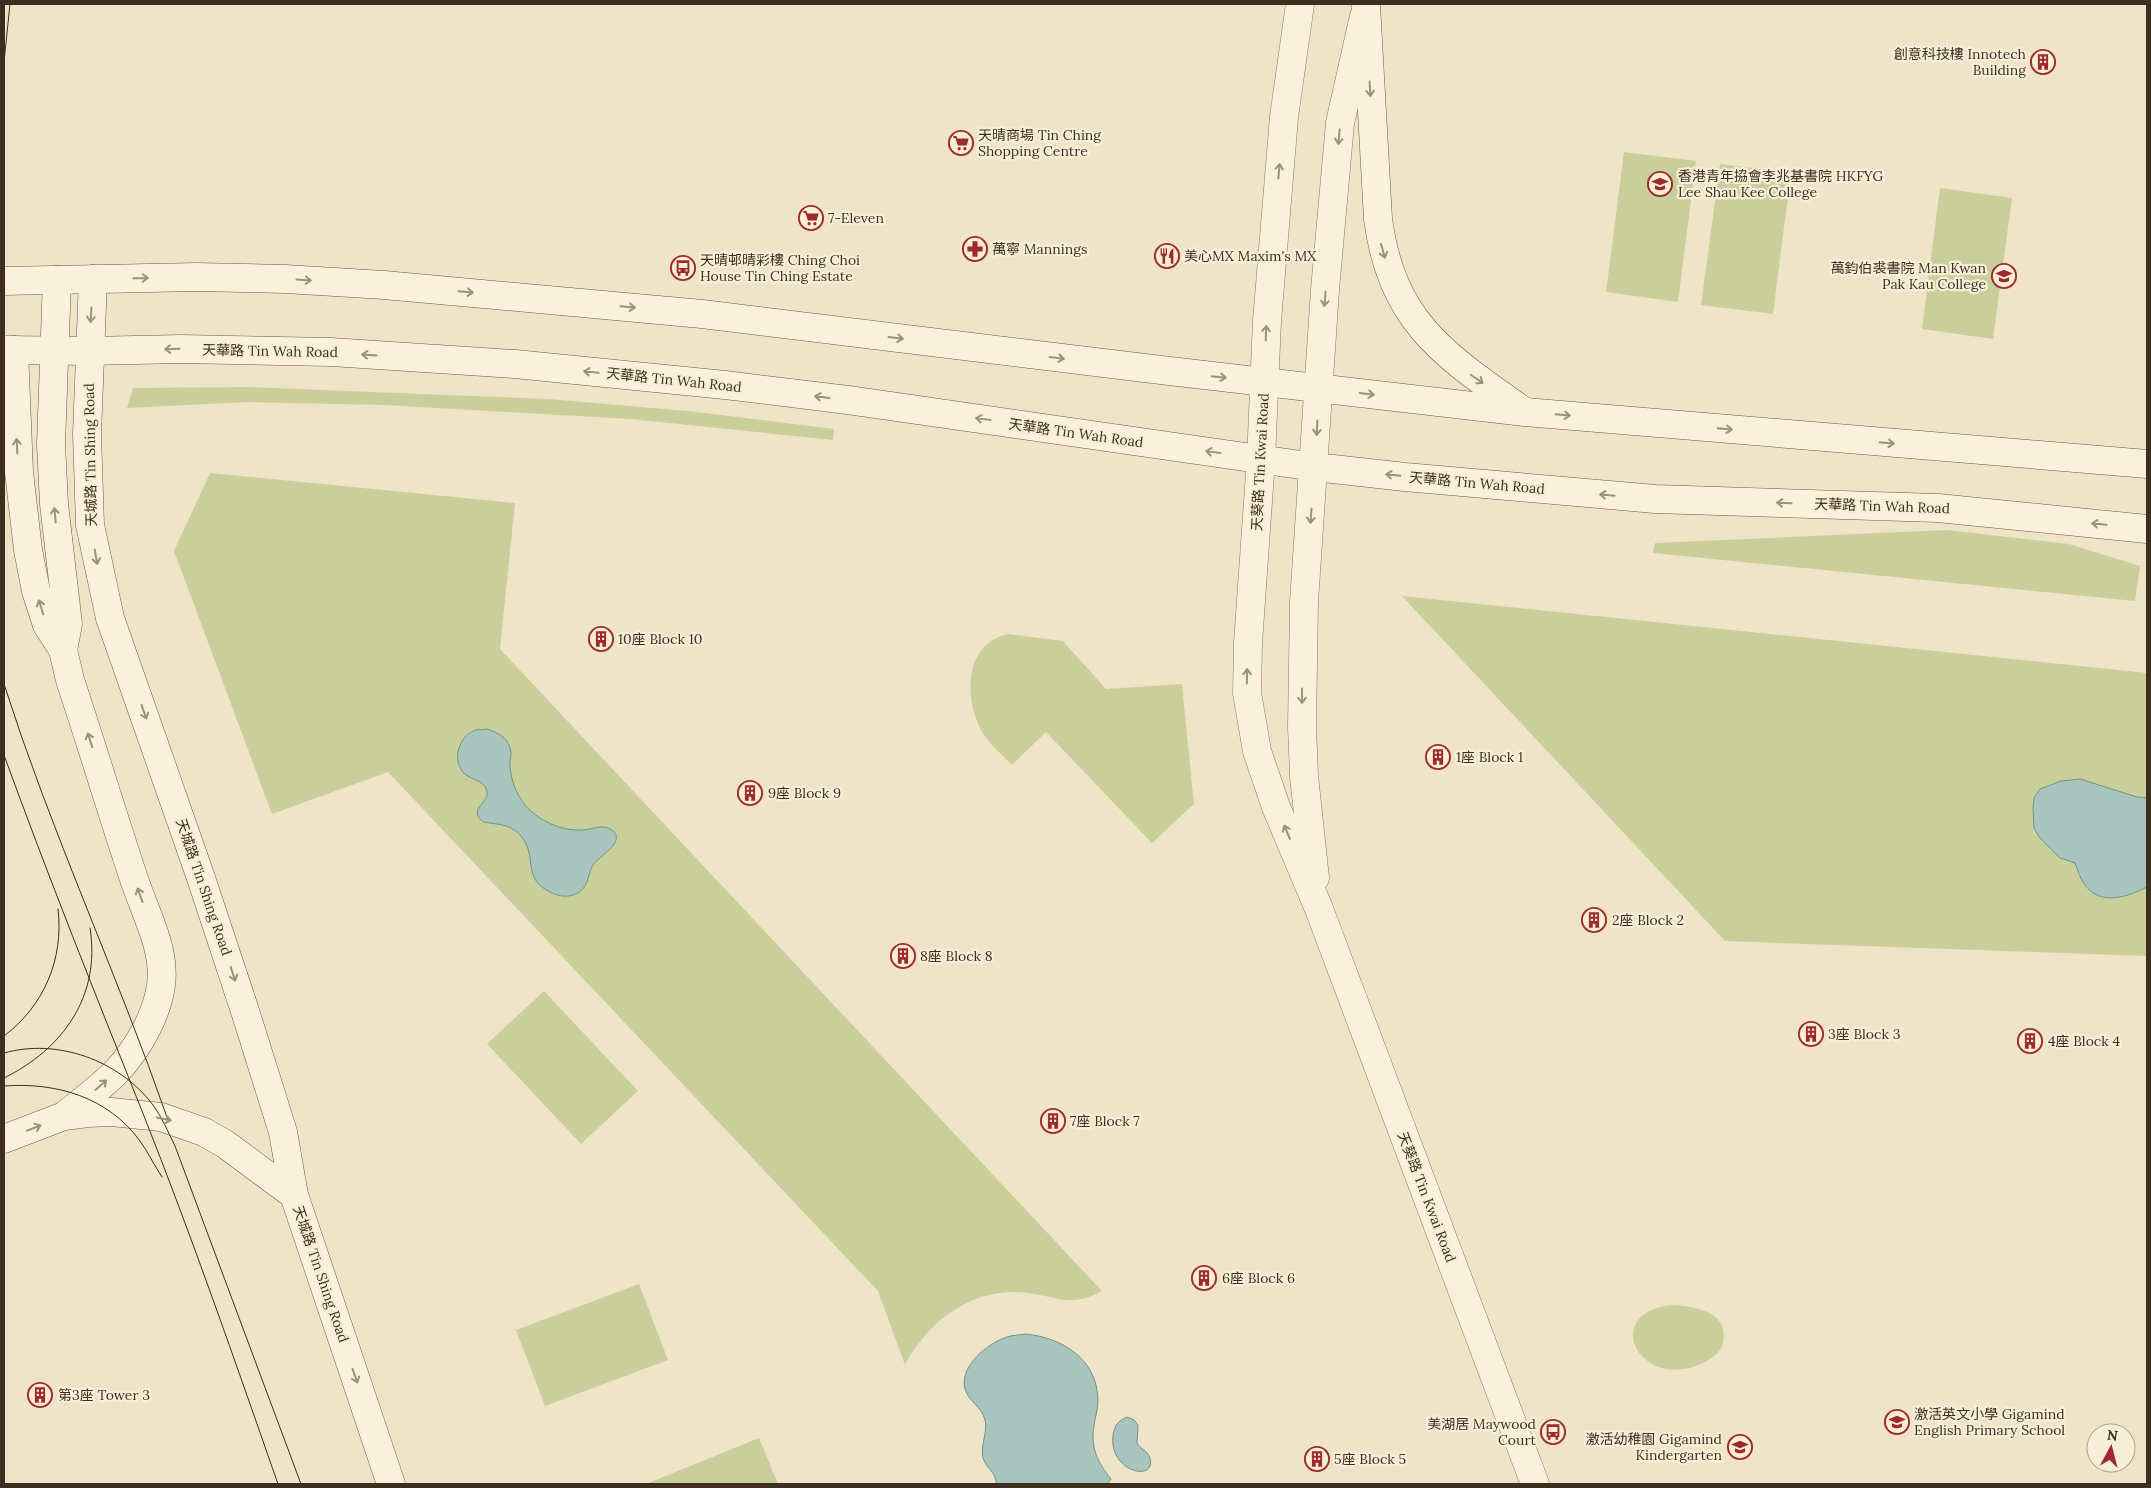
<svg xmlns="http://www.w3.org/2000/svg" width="2151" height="1488" font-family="Lora,'Noto Sans TC',serif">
	<rect width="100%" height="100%" fill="#f0e4c8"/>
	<g fill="#c9cf9b">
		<path d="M1624,152l72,9 -18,141 -72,-10z"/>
		<path d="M1720,164l71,9 -18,141 -72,-9z"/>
		<path d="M1940,188l72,10 -19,141 -71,-10z"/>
		<path d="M249,387l299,12 140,12 146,18 -1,11 -203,-21 -246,-14 -136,-3 -121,6 6,-20z"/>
		<path d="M210,473l305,30 -15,146 602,642c-32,17 -42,6 -75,2 -53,-7 -98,27 -122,72l-27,-74 -490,-519 -116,42 -98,-263z"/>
		<path d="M1947,530l122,14 71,22 -5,35 -482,-48 2,-10z"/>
		<path d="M1402,596l745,77v283l-422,-15z"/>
		<path d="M1008,634l55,7 43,48 76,-5 12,120 -42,39 -106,-111 -34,33c-10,-11 -24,-22 -31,-35 -17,-33 -17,-86 27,-96z"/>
		<path d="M544,991l94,100 -57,53 -94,-100z"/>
		<path d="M639,1284l29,76 -123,46 -29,-76z"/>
		<path d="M1671,1305c20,1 53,5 53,31 0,13 -8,20 -19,26 -65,33 -106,-49 -34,-57z"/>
		<path d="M759,1438l19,46h-132z"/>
	</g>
	<g fill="#a9c4bc" stroke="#6f938a">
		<path d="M487,729c13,4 24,11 24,26 0,4 -2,7 -1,11 1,14 6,28 15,39 14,16 36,26 57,25 9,0 22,-7 30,0 15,12 -13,26 -19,35 -3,5 -4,11 -6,17 -6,15 -23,17 -35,11 -32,-15 -13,-35 -31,-57 -13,-16 -34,-10 -40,-16 -12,-12 9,-18 6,-29 -3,-12 -19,-11 -25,-20 -10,-14 -2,-36 14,-41 3,-1 8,0 11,-1z"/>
		<path d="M2080,779l57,18 10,1v89c-19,10 -47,19 -62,-2 -5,-6 -7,-15 -10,-22l-15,-5 -21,-21 -5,-9 -1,-20 1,-10 6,-9 21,-8z"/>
		<path d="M1026,1334c37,4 71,25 72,66 0,10 -3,17 -4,26 -4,21 4,37 17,53l-4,5h-111c1,-11 -10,-16 -13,-26 -3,-13 5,-25 2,-38 -3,-13 -16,-18 -20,-31 -6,-23 23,-46 42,-52 6,-2 13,-2 19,-3z"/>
		<path d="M1127,1417l7,3 4,5 -1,18c3,6 11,8 13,15 7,25 -42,14 -37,-23 2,-10 5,-14 14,-18z"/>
	</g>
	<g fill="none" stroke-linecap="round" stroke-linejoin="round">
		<defs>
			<g id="tertiary">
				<path d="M1300,4l-16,113 -17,204 -6,138 -13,184 -1,50 10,58 19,56 43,102 216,575"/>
				<path d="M1315,878l-11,-102 -2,-49 2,-125 21,-312 15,-167 24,-107"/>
			</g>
			<g id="secondary">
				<path d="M1366,5l12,214c14,103 65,135 144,191"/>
				<path d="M93,279l-6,155 3,91 20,93 91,260 44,133 38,121 11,63 97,289"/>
				<path d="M57,280l-6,164 3,60 14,120 -5,26"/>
				<path d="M4,281l193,-4 88,2 99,6 318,29 459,56 364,42 622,52"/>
				<path d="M4,350l85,1 92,-2 150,3 184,12 210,21 123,15 467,67 90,10 250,22 283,9 209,21"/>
				<path d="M14,350l5,122 9,78 8,41 11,34 16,25 7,30c22,66 42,133 64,199 11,34 32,70 27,106 -4,31 -24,65 -45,87 -16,16 -35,30 -52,44"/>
				<path d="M4,1139l60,-23 24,-3 23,-1 50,5 43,15 21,12 69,51"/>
			</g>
		</defs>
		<use href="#tertiary" stroke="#8d765c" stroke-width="29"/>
		<use href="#secondary" stroke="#6f573f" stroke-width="29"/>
		<use href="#tertiary" stroke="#faf1dc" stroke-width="28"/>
		<use href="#secondary" stroke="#faf1dc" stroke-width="28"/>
		<g stroke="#3d2e20" stroke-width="1">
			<path d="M4,62l6,-58"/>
			<path d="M4,684c47,148 113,289 164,436"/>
			<path d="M4,755c44,121 92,241 140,361 48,121 91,245 134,368"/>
			<path d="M4,1036c40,-30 60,-77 54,-127"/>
			<path d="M4,1053c53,-15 115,7 149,52 9,12 15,27 22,41l126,338"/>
			<path d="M4,1078c59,-29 97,-82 86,-150"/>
			<path d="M4,1086c52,-4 104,11 136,55 8,11 14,24 22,36"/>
		</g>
	</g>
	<defs><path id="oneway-shaft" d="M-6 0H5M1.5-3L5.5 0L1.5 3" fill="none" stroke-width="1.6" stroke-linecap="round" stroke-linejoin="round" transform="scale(1.25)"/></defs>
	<g stroke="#9c907e">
		<use href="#oneway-shaft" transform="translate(1370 89) rotate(87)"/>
		<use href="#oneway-shaft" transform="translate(1339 137) rotate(95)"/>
		<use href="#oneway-shaft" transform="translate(1279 171) rotate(-85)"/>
		<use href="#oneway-shaft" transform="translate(1383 251) rotate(74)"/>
		<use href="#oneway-shaft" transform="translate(141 278) rotate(-1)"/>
		<use href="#oneway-shaft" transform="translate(304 280) rotate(4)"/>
		<use href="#oneway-shaft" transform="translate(466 292) rotate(5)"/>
		<use href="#oneway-shaft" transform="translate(1325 299) rotate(94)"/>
		<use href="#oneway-shaft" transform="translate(628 307) rotate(5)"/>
		<use href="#oneway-shaft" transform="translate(91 315) rotate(93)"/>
		<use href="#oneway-shaft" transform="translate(1266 333) rotate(-88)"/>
		<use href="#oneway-shaft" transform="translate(896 338) rotate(7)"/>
		<use href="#oneway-shaft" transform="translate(172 349) rotate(178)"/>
		<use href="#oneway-shaft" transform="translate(369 355) rotate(-176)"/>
		<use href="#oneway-shaft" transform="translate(1057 358) rotate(7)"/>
		<use href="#oneway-shaft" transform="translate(591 372) rotate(-174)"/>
		<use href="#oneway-shaft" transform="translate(1219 377) rotate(6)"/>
		<use href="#oneway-shaft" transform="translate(1477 379) rotate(35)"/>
		<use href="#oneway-shaft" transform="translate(1367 394) rotate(7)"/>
		<use href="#oneway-shaft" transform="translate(822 397) rotate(-173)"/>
		<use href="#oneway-shaft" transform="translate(1563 415) rotate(5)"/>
		<use href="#oneway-shaft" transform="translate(983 419) rotate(-172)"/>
		<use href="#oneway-shaft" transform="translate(1317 428) rotate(93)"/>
		<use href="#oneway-shaft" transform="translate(1725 429) rotate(5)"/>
		<use href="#oneway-shaft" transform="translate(1887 443) rotate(5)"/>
		<use href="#oneway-shaft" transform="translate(17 446) rotate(-93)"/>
		<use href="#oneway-shaft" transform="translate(1213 452) rotate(-172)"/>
		<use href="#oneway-shaft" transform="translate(1393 475) rotate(-174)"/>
		<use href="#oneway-shaft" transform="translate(1607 495) rotate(-175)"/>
		<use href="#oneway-shaft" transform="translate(1784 503) rotate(-178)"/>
		<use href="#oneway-shaft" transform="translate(55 515) rotate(-96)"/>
		<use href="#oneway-shaft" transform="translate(1311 516) rotate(94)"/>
		<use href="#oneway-shaft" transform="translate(2099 524) rotate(-174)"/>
		<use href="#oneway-shaft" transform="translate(96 557) rotate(80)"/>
		<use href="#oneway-shaft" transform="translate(41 607) rotate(-107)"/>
		<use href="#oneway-shaft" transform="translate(1247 676) rotate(-89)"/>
		<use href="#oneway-shaft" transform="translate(1302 696) rotate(90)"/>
		<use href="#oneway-shaft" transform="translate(144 712) rotate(71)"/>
		<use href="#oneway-shaft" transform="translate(90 740) rotate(-108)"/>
		<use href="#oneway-shaft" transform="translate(1287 832) rotate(-113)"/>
		<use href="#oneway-shaft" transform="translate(140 895) rotate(-110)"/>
		<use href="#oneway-shaft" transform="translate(233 974) rotate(72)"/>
		<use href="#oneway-shaft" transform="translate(101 1085) rotate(-41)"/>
		<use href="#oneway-shaft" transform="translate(164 1119) rotate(12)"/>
		<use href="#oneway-shaft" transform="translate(34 1128) rotate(-21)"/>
		<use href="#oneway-shaft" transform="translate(355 1376) rotate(71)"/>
	</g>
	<defs>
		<symbol id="building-ring" viewBox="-11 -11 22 22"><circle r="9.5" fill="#f7eed8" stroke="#9e2a2b" stroke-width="1.5"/><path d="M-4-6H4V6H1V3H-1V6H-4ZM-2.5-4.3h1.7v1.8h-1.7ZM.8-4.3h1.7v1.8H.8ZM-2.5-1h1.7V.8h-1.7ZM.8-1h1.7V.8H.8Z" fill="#9e2a2b"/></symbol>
		<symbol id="supermarket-ring" viewBox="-11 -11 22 22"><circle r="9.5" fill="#f7eed8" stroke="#9e2a2b" stroke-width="1.5"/><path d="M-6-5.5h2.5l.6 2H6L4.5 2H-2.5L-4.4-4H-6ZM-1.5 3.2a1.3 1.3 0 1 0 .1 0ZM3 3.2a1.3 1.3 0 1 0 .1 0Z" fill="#9e2a2b"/></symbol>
		<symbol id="school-ring" viewBox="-11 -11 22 22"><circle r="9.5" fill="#f7eed8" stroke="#9e2a2b" stroke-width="1.5"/><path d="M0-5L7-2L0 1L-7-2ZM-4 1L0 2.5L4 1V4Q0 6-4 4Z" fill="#9e2a2b"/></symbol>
		<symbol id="pharmacy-ring" viewBox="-11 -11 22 22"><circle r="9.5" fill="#f7eed8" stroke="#9e2a2b" stroke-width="1.5"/><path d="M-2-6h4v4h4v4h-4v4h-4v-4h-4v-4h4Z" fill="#9e2a2b"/></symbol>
		<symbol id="restaurant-ring" viewBox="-11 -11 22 22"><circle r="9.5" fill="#f7eed8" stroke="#9e2a2b" stroke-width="1.5"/><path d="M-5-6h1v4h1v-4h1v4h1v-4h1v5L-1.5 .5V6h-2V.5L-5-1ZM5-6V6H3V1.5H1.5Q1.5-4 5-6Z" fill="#9e2a2b"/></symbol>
		<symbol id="bus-ring" viewBox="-11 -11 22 22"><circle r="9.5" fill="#f7eed8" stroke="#9e2a2b" stroke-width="1.5"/><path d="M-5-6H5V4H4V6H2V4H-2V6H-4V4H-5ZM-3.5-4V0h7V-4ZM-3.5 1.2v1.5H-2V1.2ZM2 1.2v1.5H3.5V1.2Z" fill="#9e2a2b"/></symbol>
	</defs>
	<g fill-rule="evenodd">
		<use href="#building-ring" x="2029" y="48" width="28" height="28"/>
		<use href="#supermarket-ring" x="947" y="129" width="28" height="28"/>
		<use href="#school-ring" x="1646" y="170" width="28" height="28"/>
		<use href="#supermarket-ring" x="797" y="204" width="28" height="28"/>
		<use href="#pharmacy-ring" x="961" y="235" width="28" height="28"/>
		<use href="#restaurant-ring" x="1153" y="242" width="28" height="28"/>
		<use href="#bus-ring" x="669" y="254" width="28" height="28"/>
		<use href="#school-ring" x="1990" y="262" width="28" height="28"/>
		<use href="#building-ring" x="587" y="625" width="28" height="28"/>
		<use href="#building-ring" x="1424" y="743" width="28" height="28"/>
		<use href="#building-ring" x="736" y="779" width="28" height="28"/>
		<use href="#building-ring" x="1580" y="906" width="28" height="28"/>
		<use href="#building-ring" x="889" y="942" width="28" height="28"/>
		<use href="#building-ring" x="1797" y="1020" width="28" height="28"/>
		<use href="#building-ring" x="2016" y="1027" width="28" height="28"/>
		<use href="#building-ring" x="1039" y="1107" width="28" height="28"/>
		<use href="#building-ring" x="1190" y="1264" width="28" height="28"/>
		<use href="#building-ring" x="26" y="1381" width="28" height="28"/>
		<use href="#school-ring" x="1883" y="1408" width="28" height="28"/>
		<use href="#bus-ring" x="1539" y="1418" width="28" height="28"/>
		<use href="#school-ring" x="1726" y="1433" width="28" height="28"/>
		<use href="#building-ring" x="1303" y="1445" width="28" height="28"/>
	</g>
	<g text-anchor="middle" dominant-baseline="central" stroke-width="4.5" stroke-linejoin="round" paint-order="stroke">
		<g font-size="14" fill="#3d2e20" stroke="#f7eed8" text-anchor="start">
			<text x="2026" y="54" text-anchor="end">創意科技樓 Innotech<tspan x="2026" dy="16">Building</tspan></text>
			<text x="978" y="135">天晴商場 Tin Ching<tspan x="978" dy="16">Shopping Centre</tspan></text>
			<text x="1678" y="176">香港青年拹會李兆基書院 HKFYG<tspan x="1678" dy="16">Lee Shau Kee College</tspan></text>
			<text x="828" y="218">7-Eleven</text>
			<text x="992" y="249">萬寧 Mannings</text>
			<text x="1184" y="256">美心MX Maxim's MX</text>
			<text x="700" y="260">天晴邨晴彩樓 Ching Choi<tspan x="700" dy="16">House Tin Ching Estate</tspan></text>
			<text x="1986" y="268" text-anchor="end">萬鈞伯裘書院 Man Kwan<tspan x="1986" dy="16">Pak Kau College</tspan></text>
			<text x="618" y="639">10座 Block 10</text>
			<text x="1456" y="757">1座 Block 1</text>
			<text x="768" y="793">9座 Block 9</text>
			<text x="1612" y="920">2座 Block 2</text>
			<text x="920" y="956">8座 Block 8</text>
			<text x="1828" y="1034">3座 Block 3</text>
			<text x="2048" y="1041">4座 Block 4</text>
			<text x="1070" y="1121">7座 Block 7</text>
			<text x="1222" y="1278">6座 Block 6</text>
			<text x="58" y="1395">第3座 Tower 3</text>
			<text x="1914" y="1414">激活英文小學 Gigamind<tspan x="1914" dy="16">English Primary School</tspan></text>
			<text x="1536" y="1424" text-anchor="end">美湖居 Maywood<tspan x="1536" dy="16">Court</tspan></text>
			<text x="1722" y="1439" text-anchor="end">激活幼稚園 Gigamind<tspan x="1722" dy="16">Kindergarten</tspan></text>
			<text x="1334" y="1459">5座 Block 5</text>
		</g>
		<g font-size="14" fill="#3d2e20" stroke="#f7eed8">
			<text transform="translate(270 351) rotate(1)">天華路 Tin Wah Road</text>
			<text transform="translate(674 380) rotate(6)">天華路 Tin Wah Road</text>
			<text transform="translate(1076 433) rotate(8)">天華路 Tin Wah Road</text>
			<text transform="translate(90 455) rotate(-91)">天城路 Tin Shing Road</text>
			<text transform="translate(1260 462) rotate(-87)">天葵路 Tin Kwai Road</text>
			<text transform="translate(1477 483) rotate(5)">天華路 Tin Wah Road</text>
			<text transform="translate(1882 506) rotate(2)">天華路 Tin Wah Road</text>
			<text transform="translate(204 887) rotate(71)">天城路 Tin Shing Road</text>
			<text transform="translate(1427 1197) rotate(69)">天葵路 Tin Kwai Road</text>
			<text transform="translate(321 1274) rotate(71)">天城路 Tin Shing Road</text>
		</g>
	</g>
	<rect width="2151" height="1488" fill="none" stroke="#3d2e20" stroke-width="10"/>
	<g transform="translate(2111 1448) rotate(7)"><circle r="24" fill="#f7eed8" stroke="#ada18e"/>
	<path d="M0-4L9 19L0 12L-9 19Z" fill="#9e2a2b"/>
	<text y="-8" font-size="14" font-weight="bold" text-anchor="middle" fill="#3d2e20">N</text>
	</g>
</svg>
